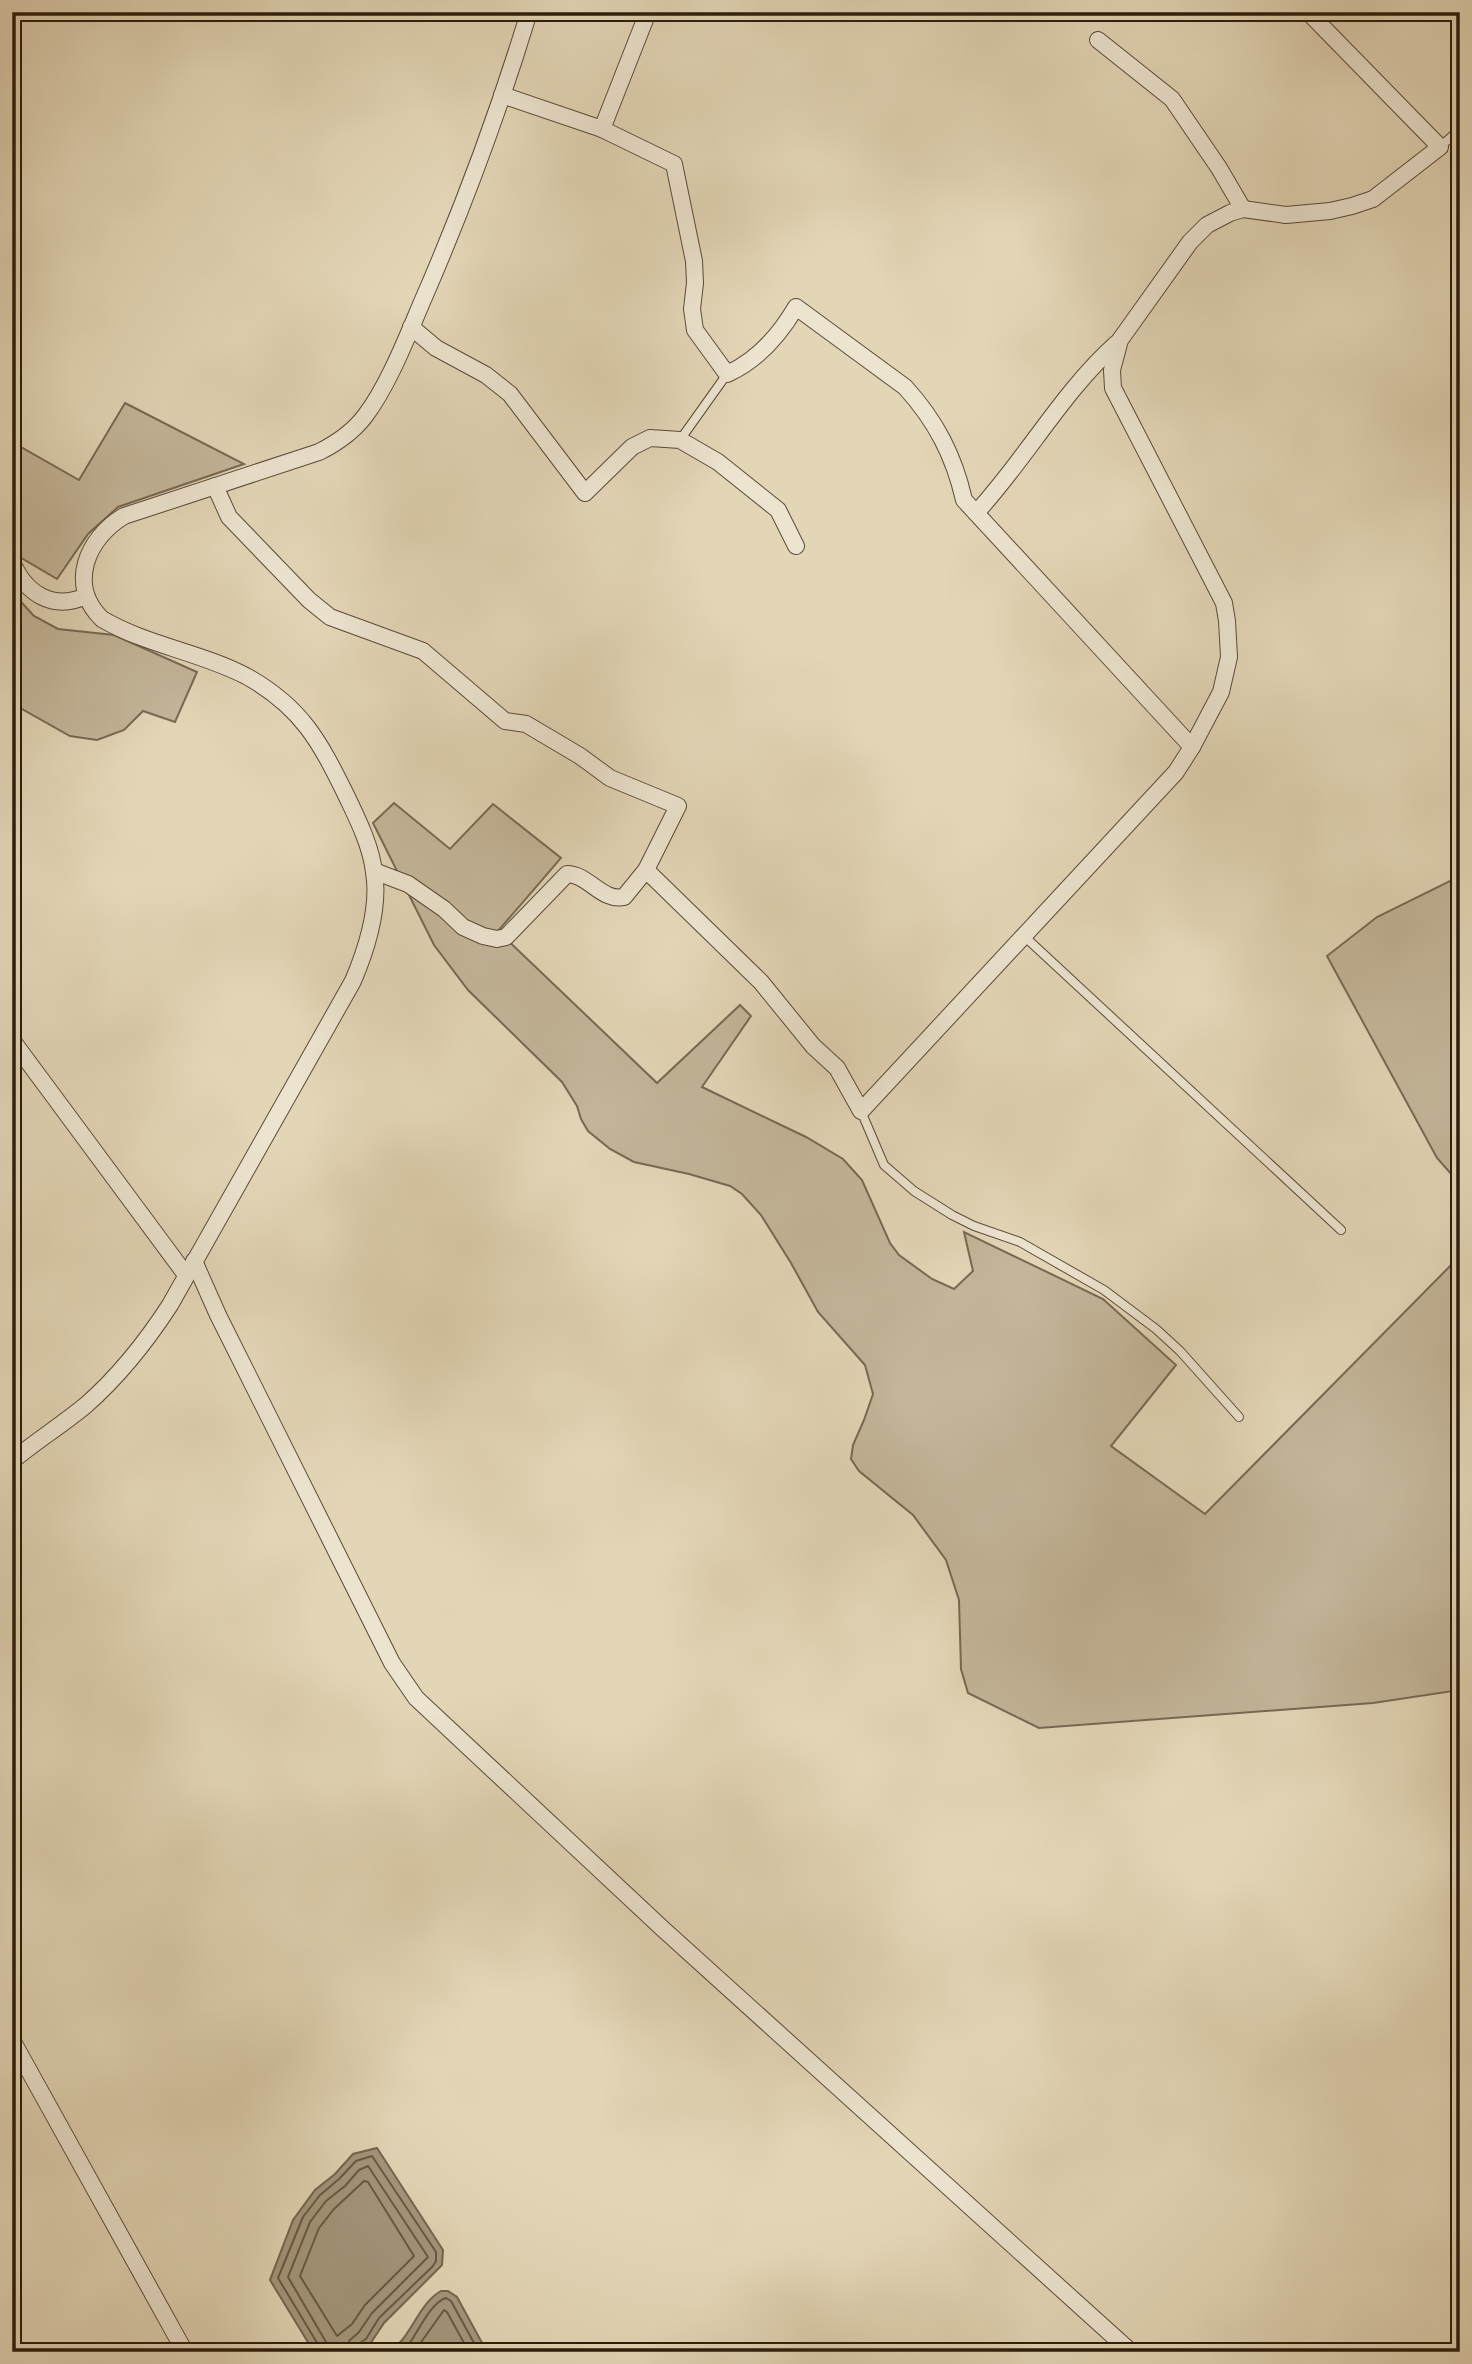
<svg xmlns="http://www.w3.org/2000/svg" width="1472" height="2364" font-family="Alegreya,serif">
	<rect width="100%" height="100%" fill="#e3d6b7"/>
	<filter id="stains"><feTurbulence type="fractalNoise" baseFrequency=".00286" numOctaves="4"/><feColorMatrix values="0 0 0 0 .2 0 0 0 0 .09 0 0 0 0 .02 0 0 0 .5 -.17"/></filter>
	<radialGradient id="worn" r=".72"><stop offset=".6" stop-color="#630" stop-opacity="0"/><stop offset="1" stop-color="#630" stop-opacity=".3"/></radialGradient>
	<g fill="#c4b69a" stroke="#786954" stroke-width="2">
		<path d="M125,403l119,61 -126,43 -30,27 -31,45 -39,-23 -6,-10v-104l67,38z"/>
		<path d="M12,592l22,24 24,13 56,6 83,37 -22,50 -32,-11 -19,19 -27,10 -27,-4 -48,-27 -10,-13z"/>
		<path d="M394,803l56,46 43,-45 68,54 -63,73 159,152 83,-78 11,11 -49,71 104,50 37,22 19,21 28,63 9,12 33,24 22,10 19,-18 -9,-39 139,67 73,66 -65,81 94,68 255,-258v434l-87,13 -334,25 -71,-35 -7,-24 -2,-69 -13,-40 -33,-45 -54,-44 -8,-12 2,-14 11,-25 9,-26 -8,-29 -47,-53 -27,-49 -30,-48 -19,-21 -12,-8 -41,-12 -55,-12 -24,-13 -22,-18 -7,-12 -4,-13 -15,-24 -94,-92 -34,-45 -61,-122z"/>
		<path d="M1460,876v308l-23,-26 -110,-202 50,-39z"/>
	</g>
	<g fill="#a5977d" stroke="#756650" stroke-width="2">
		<path d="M377,2148l66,102 -1,15 -58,58 -14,21 -14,8h-42l-44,-72 23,-60 22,-30 20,-16 18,-20z"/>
		<path d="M441,2291h7l9,6 30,55h-97c22,-16 28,-48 51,-61z"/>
	</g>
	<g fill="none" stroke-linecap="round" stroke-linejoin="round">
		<g stroke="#685a45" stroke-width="2">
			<path d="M364,2181l4,1 46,74 -49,49 -13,19 -15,12 -37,-60 19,-48 15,-19z"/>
			<path d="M320,2352l-1,-6 -41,-68 25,-61 17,-22 19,-16 17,-18 16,-5 64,96v9l-3,5 -54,52 -13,21 -9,6 -2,7"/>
			<path d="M328,2352l-2,-10 -38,-65 22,-55 16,-21 19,-15 14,-16 9,-4 60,91 -56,56 -13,19 -10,9 -2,11"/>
			<path d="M403,2352c13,-14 26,-49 43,-54l5,3 28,51"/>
			<path d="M414,2352l30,-42 3,2 22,40"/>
		</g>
		<defs>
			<g id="lane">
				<path d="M1440,147l20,-18"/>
				<path d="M680,440l47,-66"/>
				<path d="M1024,936l317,294"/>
				<path d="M861,1111l23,54 30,26 38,24 22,11 46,16 84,48 52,39 24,22 59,66"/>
			</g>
			<g id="street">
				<path d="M1098,40l74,59 47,69 24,41"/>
				<path d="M502,95l100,34 72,35 20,97 1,22 -3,26 3,21 32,44c31,-14 52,-38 69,-67l109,80c31,34 49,69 59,113l228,247"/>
				<path d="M602,129l46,-117"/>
				<path d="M411,327l25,21 50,27 24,19 75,99 47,-46 18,-9 30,2 38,22 60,48 18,36"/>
				<path d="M215,486l14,31 80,83 21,17 93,34 82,70 21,3 54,32 30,22 68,28 -32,64"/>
				<path d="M976,513c50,-54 86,-121 141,-170"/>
				<path d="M12,562c14,32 41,49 74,34"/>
				<path d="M374,871l34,13 36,25 19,18 20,9 14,3 9,-2 61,-63c21,0 35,28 57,23l22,-27 115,112 52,64 24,22 24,43 315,-339 16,-25 29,-55 8,-35 -2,-36 -3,-18 -111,-215 -1,-18 8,-30 70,-98 17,-17 23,-12 13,-4 43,6 44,-4 22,-5 21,-7 67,-52 -132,-135"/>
				<path d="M12,1040l174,235"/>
				<path d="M194,1261l24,54 174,348 24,35 247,231 468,423"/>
				<path d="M12,1461c24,-20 50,-36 74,-56 33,-29 60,-63 84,-100l183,-324c14,-33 27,-73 21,-109 -3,-26 -16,-52 -27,-75 -27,-55 -45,-90 -101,-121 -46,-24 -100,-31 -144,-57 -35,-34 -15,-81 22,-103l195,-64c18,-9 34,-20 46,-36 23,-30 42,-79 57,-114 41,-94 77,-191 107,-290"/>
				<path d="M12,2040l173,312"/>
			</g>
		</defs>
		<use href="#lane" stroke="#5a4a38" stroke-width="10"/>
		<use href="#street" stroke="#5a4a38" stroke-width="18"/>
		<use href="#lane" stroke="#ede4d0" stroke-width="8"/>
		<use href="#street" stroke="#ede4d0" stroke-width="16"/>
	</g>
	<rect width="1472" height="2364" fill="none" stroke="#e3d6b7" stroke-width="42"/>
	<rect x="14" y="14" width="1444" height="2336" fill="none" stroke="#2c1c0d" stroke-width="3.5"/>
	<rect x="21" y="21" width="1430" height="2322" fill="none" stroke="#2c1c0d" stroke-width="2"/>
	<rect width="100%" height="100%" filter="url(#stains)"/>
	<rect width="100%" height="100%" fill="url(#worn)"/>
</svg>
